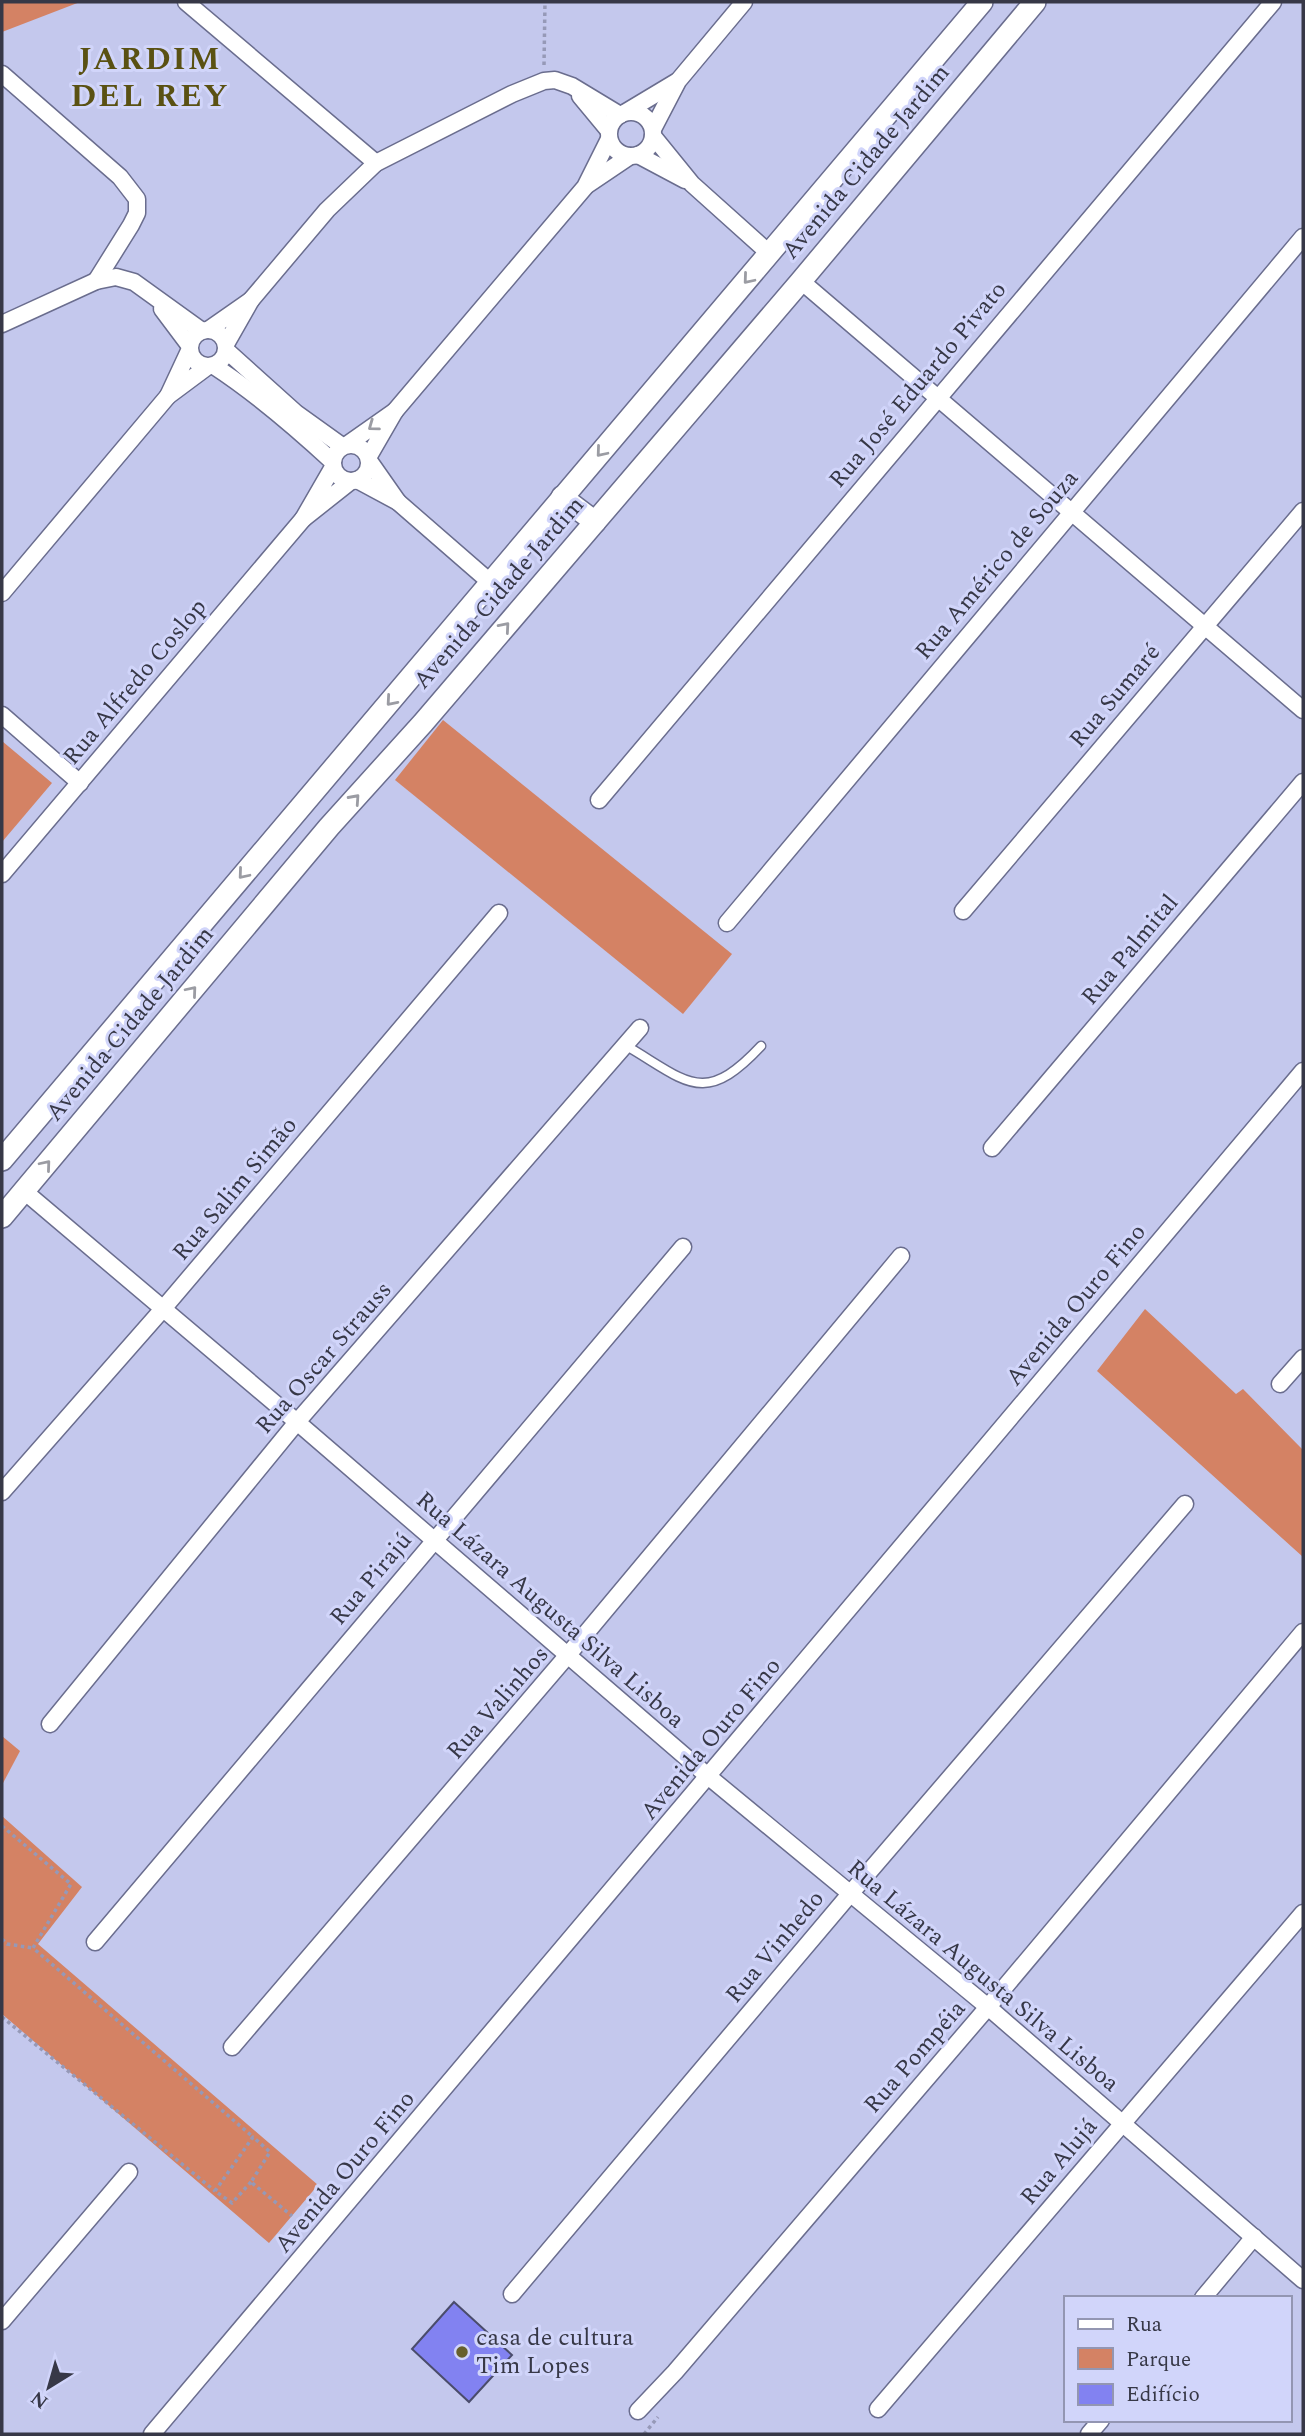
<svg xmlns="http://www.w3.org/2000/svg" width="1305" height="2436" font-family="Spectral,serif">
	<rect width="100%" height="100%" fill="#c4c8ed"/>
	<g fill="#d48264">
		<path d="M2,2h78l-78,30z"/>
		<path d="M443,720l289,234 -49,60 -288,-234z"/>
		<path d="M2,741l50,42 -50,59z"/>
		<path d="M1145,1309l91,85 7,-5 60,61v107l-206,-186z"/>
		<path d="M2,1736l18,15 -18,34z"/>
		<path d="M2,1816l80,71 -44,57 280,241 -49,58 -267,-229z"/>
	</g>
	<path fill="#8282f1" stroke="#4a4c6b" stroke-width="2" d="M454,2302l58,53 -43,47 -57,-53z"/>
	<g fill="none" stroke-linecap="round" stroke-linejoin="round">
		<defs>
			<path id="service" d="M625,1045c62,36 78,63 136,1"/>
			<g id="minor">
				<path d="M186,2l190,161"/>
				<path d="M2,74l118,103 17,22v14l-6,12 -35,56"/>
				<path d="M580,96l29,35"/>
				<path d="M626,112l50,-30"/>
				<circle cx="631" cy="134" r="22"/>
				<path d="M653,129l25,-48 66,-79"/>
				<path d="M653,136l39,48 78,70"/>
				<path d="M638,155l47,25"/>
				<path d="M587,185l43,-29"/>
				<path d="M801,281l502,429"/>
				<path d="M251,300l76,-90 49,-47 136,-69 32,-13 11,-1 17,6 48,29"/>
				<path d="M162,309l27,36"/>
				<path d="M2,324l94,-43 20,-4 18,5 68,49"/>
				<circle cx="208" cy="348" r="18"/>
				<path d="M208,330l43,-30 -25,44"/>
				<path d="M226,350l70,63 46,33"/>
				<path d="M189,351l-21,45 39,-29"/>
				<path d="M214,366c43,28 81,61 119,96"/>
				<path d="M395,411l190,-224 24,-48"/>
				<path d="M348,444l47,-33 -26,45"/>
				<circle cx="351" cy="463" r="18"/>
				<path d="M333,467l-30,52 48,-38"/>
				<path d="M357,480l41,22 -28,-40"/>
				<path d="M398,502l92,80"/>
				<path d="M2,593l166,-197"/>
				<path d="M2,715l78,68"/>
				<path d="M599,800l674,-798"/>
				<path d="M2,874l301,-355"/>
				<path d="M963,911l340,-400"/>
				<path d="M727,923l576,-686"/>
				<path d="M992,1148l311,-366"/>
				<path d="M24,1191l273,231 412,355 279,230 315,273"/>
				<path d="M1280,1384l23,-26"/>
				<path d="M2,1492l160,-182 337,-397"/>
				<path d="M50,1724l247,-302 343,-394"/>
				<path d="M95,1942l588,-695"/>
				<path d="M232,2047l335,-391 334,-400"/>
				<path d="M512,2294l338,-400 335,-390"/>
				<path d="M1203,2298l51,-61"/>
				<path d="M2,2321l127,-149"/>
				<path d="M878,2409l425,-496"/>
				<path d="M638,2411l37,-39 313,-365 315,-375"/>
				<path d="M152,2434l1151,-1363"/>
				<path d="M1089,2434l12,-14"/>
			</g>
			<g id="secondary">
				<path d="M562,497l33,25"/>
				<path d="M2,1160l980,-1158"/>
				<path d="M2,1217l327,-390 94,-104 172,-201 206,-241 234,-279"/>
			</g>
		</defs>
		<use href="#service" stroke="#6a6d8e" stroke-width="11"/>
		<use href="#minor" stroke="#6a6d8e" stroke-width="19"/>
		<use href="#secondary" stroke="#6a6d8e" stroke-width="24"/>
		<g stroke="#9699b7" stroke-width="3.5" stroke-dasharray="3.5 3.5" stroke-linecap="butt">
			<path d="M544,65l1,-63"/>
			<path d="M2,1826l69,58 -38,64 220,189"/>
			<path d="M2,1939l5,5 26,4"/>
			<path d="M2,2017l213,174"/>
			<path d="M251,2182l-19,21 -17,-12 38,-54 17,15 -19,30 41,34"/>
			<path d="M644,2434l14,-17"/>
		</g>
		<use href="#service" stroke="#fff" stroke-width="8"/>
		<use href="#minor" stroke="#fff" stroke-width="16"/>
		<use href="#secondary" stroke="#fff" stroke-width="21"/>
	</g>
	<defs><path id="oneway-chevron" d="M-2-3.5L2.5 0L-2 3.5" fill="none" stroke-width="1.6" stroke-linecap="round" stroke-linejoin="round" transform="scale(1.75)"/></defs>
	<g stroke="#9b9ca3">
		<use href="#oneway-chevron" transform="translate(748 279) rotate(130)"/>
		<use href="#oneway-chevron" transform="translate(373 426) rotate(144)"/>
		<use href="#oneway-chevron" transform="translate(601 452) rotate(130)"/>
		<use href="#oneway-chevron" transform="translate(505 627) rotate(-49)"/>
		<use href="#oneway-chevron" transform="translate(391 701) rotate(131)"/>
		<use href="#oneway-chevron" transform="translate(355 799) rotate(-48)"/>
		<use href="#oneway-chevron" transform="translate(243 874) rotate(130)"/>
		<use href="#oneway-chevron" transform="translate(192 991) rotate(-50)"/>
		<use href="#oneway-chevron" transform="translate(46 1165) rotate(-50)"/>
	</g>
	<circle fill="#67602c" stroke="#d1d5fa" stroke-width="2.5" cx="462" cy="2352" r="7"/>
	<g text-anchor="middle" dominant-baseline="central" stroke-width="6" stroke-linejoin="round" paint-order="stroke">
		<g font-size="24" fill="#373847" stroke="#d1d5fa">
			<text transform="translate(866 162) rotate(-50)">Avenida Cidade Jardim</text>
			<text transform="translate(918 385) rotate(-50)">Rua José Eduardo Pivato</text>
			<text transform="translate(997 565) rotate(-50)">Rua Américo de Souza</text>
			<text transform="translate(499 593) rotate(-49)">Avenida Cidade Jardim</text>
			<text transform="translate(135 682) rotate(-50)">Rua Alfredo Coslop</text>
			<text transform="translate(1115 696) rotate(-50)">Rua Sumaré</text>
			<text transform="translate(1130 950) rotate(-50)">Rua Palmital</text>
			<text transform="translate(130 1024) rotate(-50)">Avenida Cidade Jardim</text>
			<text transform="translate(235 1189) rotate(-50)">Rua Salim Simão</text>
			<text transform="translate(1076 1305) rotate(-50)">Avenida Ouro Fino</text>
			<text transform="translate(324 1358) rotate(-49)">Rua Oscar Strauss</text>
			<text transform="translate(371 1579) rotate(-50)">Rua Pirajú</text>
			<text transform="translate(550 1610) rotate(41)">Rua Lázara Augusta Silva Lisboa</text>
			<text transform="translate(498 1703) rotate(-49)">Rua Valinhos</text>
			<text transform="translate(711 1739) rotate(-50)">Avenida Ouro Fino</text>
			<text transform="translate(775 1947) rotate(-50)">Rua Vinhedo</text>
			<text transform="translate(983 1976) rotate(40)">Rua Lázara Augusta Silva Lisboa</text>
			<text transform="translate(915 2057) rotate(-49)">Rua Pompéia</text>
			<text transform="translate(1059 2162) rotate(-50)">Rua Alujá</text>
			<text transform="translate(345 2172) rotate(-50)">Avenida Ouro Fino</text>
		</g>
		<g font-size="24" fill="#373847" stroke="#d1d5fa" text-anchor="start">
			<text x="476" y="2338">casa de cultura<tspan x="476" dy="28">Tim Lopes</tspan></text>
		</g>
		<g font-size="32" font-weight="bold" letter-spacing="2" fill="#5a5113" stroke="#d1d5fa">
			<text x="150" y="59">JARDIM<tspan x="150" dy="37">DEL REY</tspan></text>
		</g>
	</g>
	<rect width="1305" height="2436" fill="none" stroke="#373847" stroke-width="7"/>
	<rect x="1064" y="2296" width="228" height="126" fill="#d1d5fa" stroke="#9396b2" stroke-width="2"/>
	<rect x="1078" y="2319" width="35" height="10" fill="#ffffff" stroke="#9396b2" stroke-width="2"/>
	<text x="1126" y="2331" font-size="21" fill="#373847">Rua</text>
	<rect x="1078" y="2348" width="35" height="21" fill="#d48264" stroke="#9396b2" stroke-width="2"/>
	<text x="1126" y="2366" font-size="21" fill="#373847">Parque</text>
	<rect x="1078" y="2384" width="35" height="21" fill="#8282f1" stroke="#9396b2" stroke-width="2"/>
	<text x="1126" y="2401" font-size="21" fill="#373847">Edifício</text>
	<g transform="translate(49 2387) rotate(217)" stroke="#d1d5fa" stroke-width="5" paint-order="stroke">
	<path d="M0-5L12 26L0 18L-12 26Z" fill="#373847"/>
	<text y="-10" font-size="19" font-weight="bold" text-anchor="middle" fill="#373847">N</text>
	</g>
</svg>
